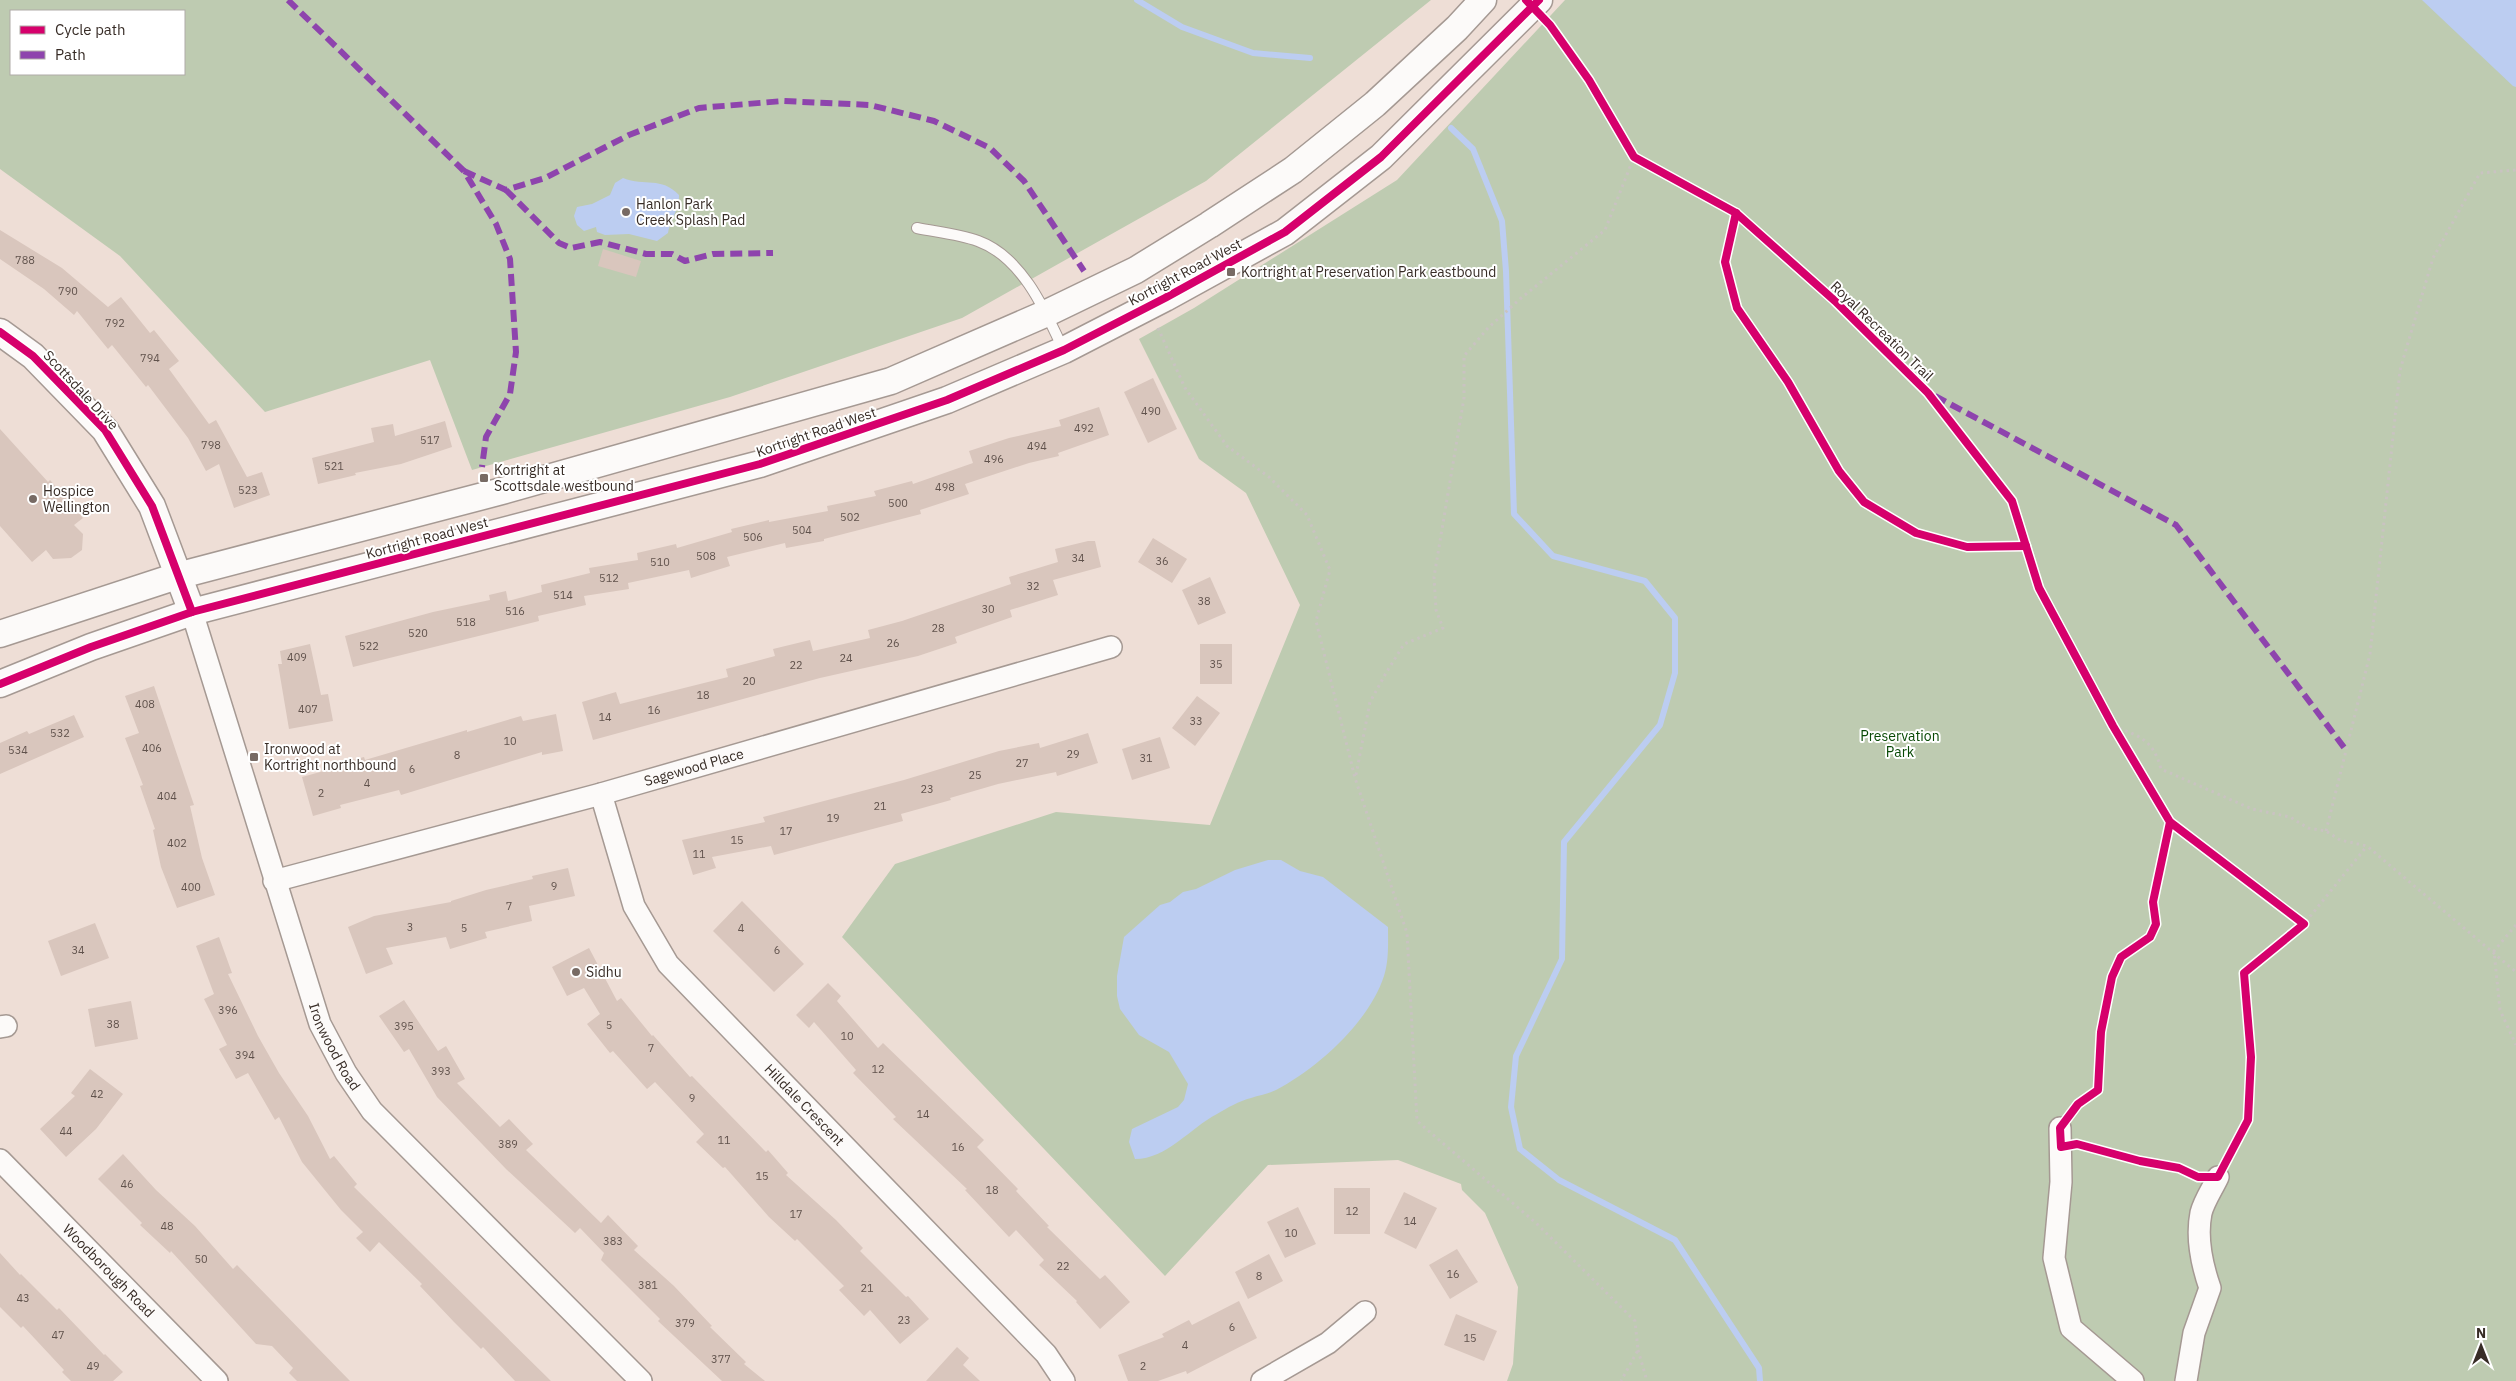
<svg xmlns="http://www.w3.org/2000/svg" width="2516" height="1381" font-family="'IBM Plex Sans',sans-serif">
	<rect width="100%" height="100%" fill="#eeded6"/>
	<g fill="#becbb1" fill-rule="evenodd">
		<path d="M0,0h1431l-225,181 -244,137 -232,79 -258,73 -42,-110 -165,52 -145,-156 -120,-87zM11,11h173v63h-173z"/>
		<path d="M1565,0h951v1381h-1009l6,-17 5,-77 -33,-74 -23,-23 -1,-6 -63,-24 -130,5 -103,111 -323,-339 53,-73 161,-52 154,13 90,-220 -54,-112 -47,-34 -60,-120 55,-31 203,-128z"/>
	</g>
	<g fill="#bccdf1">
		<path d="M2422,0h94v87l-3,-1z"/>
		<path d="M623,178c22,9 38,-2 56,17 0,17 -8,21 -11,38l-11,8 -28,-7 -24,1 -8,-3 -1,-5 -12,4 -7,-6 -3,-9 3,-9 15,-3 18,-9 5,-12z"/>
		<path d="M1268,860h13l19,11 23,6 65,50c0,16 1,33 -4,49 -15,46 -66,92 -108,114 -8,4 -16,5 -25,8 -12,3 -24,10 -34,16 -27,14 -50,45 -82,45l-6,-17 3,-13 46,-22 6,-7 4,-16 -19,-32 -30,-17 -19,-26 -3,-13v-20l7,-39 36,-32 10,-3 13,-10 13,-3 39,-19z"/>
	</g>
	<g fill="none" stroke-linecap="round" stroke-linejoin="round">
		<g stroke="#bccdf1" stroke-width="6">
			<path d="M1137,0l45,27 71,26 57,5"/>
			<path d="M1451,128l22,21 29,72 4,50 8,243 39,42 92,25 30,37v55l-15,52 -96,117 -2,117 -46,97 -5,51 9,42 39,31 116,60 84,128 1,13"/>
		</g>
	</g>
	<g fill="#d9c6bd">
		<path d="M0,230l62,38 46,39 13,-10 29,36 4,-3 25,31 -10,8 40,55 7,-4 31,57 15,-5 8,23 -36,13 -15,-44 -13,7 -18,-33 -40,-53 -2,2 -34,-42 -4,4 -31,-38 -3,4 -30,-26 -44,-30z"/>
		<path d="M603,249l38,12 -5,16 -38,-11z"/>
		<path d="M1153,378l24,51 -29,14 -24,-51z"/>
		<path d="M1099,407l10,28 -51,18 1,3 -30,7 -64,21 4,10 -49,16 1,4 -97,25v2l-38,7 -1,-5 -58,14 3,9 -39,12 -2,-8 -61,13 1,6 -45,7 2,9 -48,11 1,5 -186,46 -8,-31 88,-24 57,-12 -1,-5 17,-4 2,10 34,-9 -1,-7 49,-12 -1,-5 49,-8 -1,-7 39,-9 1,4 55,-16 -1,-3 38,-9v2l59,-11 -1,-5 49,-10 -2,-5 38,-10 1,3 60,-21 -4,-12 40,-13 52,-12 -2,-6z"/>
		<path d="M445,421l7,26 -51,17 -46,9 1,2 -38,9 -6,-26 62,-16 -3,-14 22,-4 2,12z"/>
		<path d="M0,429l48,53 2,-2 33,38 -9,7 9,9 -1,16 -11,8 -18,1 -7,-9 -14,12 -32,-36z"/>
		<path d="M1153,538l34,21 -15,24 -34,-21z"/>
		<path d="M1088,541h7l6,26 -48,13 5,15 -48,15 2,7 -57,20 2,6 -39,13 -98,22 -227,62 -11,-38 34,-10 4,12 108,-27 -2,-8 49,-13 -2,-7 37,-9 3,11 57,-13 -2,-8 34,-9 109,-37 -2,-7 49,-15 -3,-13z"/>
		<path d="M1210,577l16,36 -28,12 -16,-35z"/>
		<path d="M310,644l11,51 7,-1 5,27 -44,8 -11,-65h4l-2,-13z"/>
		<rect x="1200" y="644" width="32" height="40"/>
		<path d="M154,686l40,119 -4,1 12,52 13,37 -38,13 -16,-41 -8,-37 2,-1 -15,-43 3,-1 -18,-47 14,-5 -14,-37z"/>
		<path d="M1197,696l23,17 -25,33 -23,-18z"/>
		<path d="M556,714l7,37 -21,4v-3l-141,43 -2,-5 -59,15 1,3 -28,8 -11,-39 40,-11 -1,-3 23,-6 1,3 102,-30v2l54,-16 2,5z"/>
		<path d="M74,715l10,22 -84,37v-31l27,-12 2,3z"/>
		<path d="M1088,733l10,30 -41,13 -1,-4 -58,12 -48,14 1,2 -50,14 2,7 -129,34 -3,-9 -59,11 4,11 -23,7 -11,-35 83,-18 -2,-5 141,-37 95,-29 40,-8 1,5z"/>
		<path d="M1160,737l10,31 -38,12 -10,-31z"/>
		<path d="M568,868l7,28 -46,10 3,15 -47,11 2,6 -37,11 -4,-12 -60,11 7,16 -27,10 -18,-47 26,-11 77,-14v-1l35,-11 47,-11 -1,-3z"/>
		<path d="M742,901l62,63 -30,28 -61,-61z"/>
		<path d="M95,923l14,35 -48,18 -13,-35z"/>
		<path d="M219,937l13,36 -4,1 30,62 21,37 29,43 22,43 4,-3 23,28 -3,3 197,194h-36l-32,-34 -2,2 -27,-27 -34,-36 2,-2 -43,-42 -9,10 -14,-14 7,-6 -22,-22 -39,-48 -23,-45 -4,3 -27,-47 -12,6 -17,-30 8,-4 -23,-46 10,-5 -18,-48z"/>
		<path d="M589,948l28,53 4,-3 31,38 1,-1 37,42 2,-1 74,76 2,-2 20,23 -2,2 50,45 27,28 -3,3 46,46 2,-1 21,23 -29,25 -30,-34 -6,6 -25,-26 5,-4 -47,-47 -2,2 -26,-24 -44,-50 -2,1 -27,-26 8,-8 -49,-52 -8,7 -34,-38 -3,2 -23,-29 13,-10 -16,-26 -17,8 -15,-29z"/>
		<path d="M828,983l13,13 -4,5 41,47 5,-5 101,97 -7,7 41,42 -2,2 33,35 -2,1 53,52 5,-4 25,27 -30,27 -24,-27 1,-1 -38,-36 5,-5 -28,-30 -7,7 -44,-47 2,-1 -74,-70 3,-2 -43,-44 3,-3 -42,-48 -5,6 -13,-13z"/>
		<path d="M404,1000l34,51 8,-5 19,33 -8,4 43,44 9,-8 24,25 -7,6 75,73 7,-8 30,31 -4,4 40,36 38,40 -2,1 36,35 -2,2 21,17h-43l-64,-60 2,-2 -59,-59 3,-7 -24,-25 -5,5 -69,-64 -69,-72 -28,-48 -5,3 -25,-36z"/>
		<path d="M131,1001l7,38 -43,8 -7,-38z"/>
		<path d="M90,1069l33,25 -27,35 -30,28 -26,-28 35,-33 -4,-3z"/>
		<path d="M123,1154l33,36 39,36 38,43 4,-4 113,116h-53l-8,-8 4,-5 -21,-22 -16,-2 -85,-93 -1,2 -30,-28 2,-2 -44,-44z"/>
		<rect x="1334" y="1188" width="36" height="46"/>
		<path d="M1404,1192l33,16 -21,41 -32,-16z"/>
		<path d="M1298,1207l18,37 -31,14 -18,-36z"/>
		<path d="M1457,1249l21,33 -28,17 -21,-34z"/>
		<path d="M0,1253l20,22 1,-1 36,36 2,-2 45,47 1,-1 18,18 -10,9h-42l-9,-9 2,-2 -41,-44 -2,2 -21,-21z"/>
		<path d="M1269,1254l14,27 -35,18 -13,-27z"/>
		<path d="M1239,1301l18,37 -70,36 -1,-3 -28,10h-30l-10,-26 46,-18 -2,-3 27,-14 3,5z"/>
		<path d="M1456,1314l41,17 -13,30 -40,-16z"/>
		<path d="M957,1347l12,11 -6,7 17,16h-54z"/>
	</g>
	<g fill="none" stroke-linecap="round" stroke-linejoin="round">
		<defs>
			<path id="service" d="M917,228c20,4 42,6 61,13 44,16 67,69 85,108"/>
			<g id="minor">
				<path id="s1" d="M192,612l128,412 26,49 26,38 269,270"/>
				<path id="s2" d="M601,794l33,112 34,58 378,390 18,27"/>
				<path id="s3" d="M274,881l327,-87 510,-147"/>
				<path d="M0,1027l6,-1"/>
				<path d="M2060,1128l1,54 -7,76 17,70 62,53"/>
				<path id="s4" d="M0,1160l217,221"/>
				<path d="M1262,1381l66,-38 37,-31"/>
				<path d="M2186,1381l8,-48 16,-45c-8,-23 -14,-50 -9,-75 3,-12 12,-25 17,-36"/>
			</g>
			<g id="tertiary">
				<path d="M0,332l33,24 72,74 47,76 40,106"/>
				<path d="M0,634l177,-58 325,-85 389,-110 156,-68 89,-43 73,-45 84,-55 82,-66 82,-76 26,-28"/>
				<path d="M0,684l91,-37 101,-35 568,-148 187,-64 117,-50 101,-52 120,-66 96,-75 158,-157"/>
			</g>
		</defs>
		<use href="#service" stroke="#a59993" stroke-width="12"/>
		<use href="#minor" stroke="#a59993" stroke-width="24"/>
		<use href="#tertiary" stroke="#a59993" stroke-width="29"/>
		<g stroke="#c9c3c1" stroke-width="3" stroke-dasharray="2.5 4" stroke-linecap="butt">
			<path d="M1550,25l39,55 45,77 102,56 99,88 93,92 84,108 27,87 74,138 57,96 134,102"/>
			<path d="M1736,213l-11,49 12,46 51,74 51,89 25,31 52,31 51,14 59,-1"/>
			<path d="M1158,328l27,60 42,58 42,31 38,38 23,55 -14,51 39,157 52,155 10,188 119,102 99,98 3,29 -17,31"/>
			<path d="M2113,726c26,10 40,13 48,43l91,40 38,8 18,11 18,3 14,9 27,6 149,126"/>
			<path d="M1356,775l14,-73 16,-29 18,-29 39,-16 -7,-18 -2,-33 30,-179v-42l24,-28 32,-29 85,-69 29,-73"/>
			<path d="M2326,831l44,-177 30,-284 33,-112 47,-85 36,-3"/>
			<path d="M2516,925l-22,26 6,59 16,35"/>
			<path d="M2072,1112l6,-8 20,-14 3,-58 11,-55 9,-20 29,-20 6,-13 -3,-22 17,-80"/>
			<path d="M2080,1145l60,16 39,7 18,8"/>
			<path d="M2227,1160l21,-40 3,-63 -7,-84 60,-49 63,-78"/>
			<path d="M1638,1350l9,31"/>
		</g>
		<use href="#service" stroke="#fcfaf9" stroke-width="10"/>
		<use href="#minor" stroke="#fcfaf9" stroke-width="21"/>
		<use href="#tertiary" stroke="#fcfaf9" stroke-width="26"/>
		<g stroke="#8e44ad" stroke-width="6" stroke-dasharray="12 6" stroke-linecap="butt">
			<path d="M288,0l176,171 32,53 14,35 6,93 -6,42 -24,43 -4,30"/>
			<path d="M464,171l42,19 39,-12 84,-43 70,-27 84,-7 87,4 64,16 56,27 34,33 60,90"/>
			<path d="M506,190l53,53 12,5 29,-6 46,12h26l13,7 28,-7 60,-1"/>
			<path d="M1935,396l241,129 170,225"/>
		</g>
		<defs>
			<g id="cycleway">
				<path d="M1526,0l24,25 39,55 45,77 102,56 99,88 93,92 84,108 27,87 74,138 57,96 134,102 -60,49 7,84 -3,63 -30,57h-20l-19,-9 -39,-7 -63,-17 -16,3 -1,-19 18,-24 20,-14 3,-58 11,-55 9,-20 29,-20 6,-13 -3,-22 17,-80"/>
				<path d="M1736,213l-11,49 12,46 51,74 51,89 25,31 52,31 51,14 59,-1"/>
				<path d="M0,332l33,24 72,74 47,76 40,106"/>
				<path d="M0,684l91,-37 101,-35 568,-148 187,-64 117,-50 101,-52 120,-66 96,-75 158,-157"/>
			</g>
		</defs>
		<use href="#cycleway" stroke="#fff" stroke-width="11"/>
		<use href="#cycleway" stroke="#d6006c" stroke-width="8"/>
	</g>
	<g fill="#776a64" stroke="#fff" stroke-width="2">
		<circle cx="626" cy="212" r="5"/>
		<rect x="1226" y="267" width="10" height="10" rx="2.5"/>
		<rect x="479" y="473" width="10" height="10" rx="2.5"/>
		<circle cx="33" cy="499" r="5"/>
		<rect x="249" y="752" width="10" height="10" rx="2.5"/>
		<circle cx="576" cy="972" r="5"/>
	</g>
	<g text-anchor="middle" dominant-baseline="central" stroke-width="4" stroke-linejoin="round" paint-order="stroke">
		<g font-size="11" fill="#60524c">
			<text x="25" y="260">788</text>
			<text x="68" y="291">790</text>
			<text x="115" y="323">792</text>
			<text x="150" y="358">794</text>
			<text x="1151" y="411">490</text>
			<text x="1084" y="428">492</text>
			<text x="430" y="440">517</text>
			<text x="211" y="445">798</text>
			<text x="1037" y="446">494</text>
			<text x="994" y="459">496</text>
			<text x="334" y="466">521</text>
			<text x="945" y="487">498</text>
			<text x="248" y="490">523</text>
			<text x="898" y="503">500</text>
			<text x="850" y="517">502</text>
			<text x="802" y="530">504</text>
			<text x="753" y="537">506</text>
			<text x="706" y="556">508</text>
			<text x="1078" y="558">34</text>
			<text x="1162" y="561">36</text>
			<text x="660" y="562">510</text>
			<text x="609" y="578">512</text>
			<text x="1033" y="586">32</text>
			<text x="563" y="595">514</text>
			<text x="1204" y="601">38</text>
			<text x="988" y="609">30</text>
			<text x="515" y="611">516</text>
			<text x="466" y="622">518</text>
			<text x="938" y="628">28</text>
			<text x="418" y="633">520</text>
			<text x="893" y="643">26</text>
			<text x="369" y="646">522</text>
			<text x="297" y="657">409</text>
			<text x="846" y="658">24</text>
			<text x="1216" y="664">35</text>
			<text x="796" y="665">22</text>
			<text x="749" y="681">20</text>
			<text x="703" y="695">18</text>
			<text x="145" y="704">408</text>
			<text x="308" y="709">407</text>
			<text x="654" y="710">16</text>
			<text x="605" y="717">14</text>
			<text x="1196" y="721">33</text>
			<text x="60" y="733">532</text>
			<text x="510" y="741">10</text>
			<text x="152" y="748">406</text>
			<text x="18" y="750">534</text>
			<text x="1073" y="754">29</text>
			<text x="457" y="755">8</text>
			<text x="1146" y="758">31</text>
			<text x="1022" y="763">27</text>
			<text x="412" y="769">6</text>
			<text x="975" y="775">25</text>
			<text x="367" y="783">4</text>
			<text x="927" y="789">23</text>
			<text x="321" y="793">2</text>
			<text x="167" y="796">404</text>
			<text x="880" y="806">21</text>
			<text x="833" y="818">19</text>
			<text x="786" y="831">17</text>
			<text x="737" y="840">15</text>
			<text x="177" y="843">402</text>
			<text x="699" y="854">11</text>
			<text x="554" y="886">9</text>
			<text x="191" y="887">400</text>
			<text x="509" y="906">7</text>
			<text x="410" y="927">3</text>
			<text x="464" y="928">5</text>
			<text x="741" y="928">4</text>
			<text x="78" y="950">34</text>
			<text x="777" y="950">6</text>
			<text x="228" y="1010">396</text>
			<text x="113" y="1024">38</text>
			<text x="609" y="1025">5</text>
			<text x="404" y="1026">395</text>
			<text x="847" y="1036">10</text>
			<text x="651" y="1048">7</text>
			<text x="245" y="1055">394</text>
			<text x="878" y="1069">12</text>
			<text x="441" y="1071">393</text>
			<text x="97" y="1094">42</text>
			<text x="692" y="1098">9</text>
			<text x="923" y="1114">14</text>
			<text x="66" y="1131">44</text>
			<text x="724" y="1140">11</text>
			<text x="508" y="1144">389</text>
			<text x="958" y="1147">16</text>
			<text x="762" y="1176">15</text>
			<text x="127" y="1184">46</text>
			<text x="992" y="1190">18</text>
			<text x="1352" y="1211">12</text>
			<text x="796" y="1214">17</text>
			<text x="1410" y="1221">14</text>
			<text x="167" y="1226">48</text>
			<text x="1291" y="1233">10</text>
			<text x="613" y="1241">383</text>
			<text x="201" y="1259">50</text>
			<text x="1063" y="1266">22</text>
			<text x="1453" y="1274">16</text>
			<text x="1259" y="1276">8</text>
			<text x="648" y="1285">381</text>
			<text x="867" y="1288">21</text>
			<text x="23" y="1298">43</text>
			<text x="904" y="1320">23</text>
			<text x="685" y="1323">379</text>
			<text x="1232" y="1327">6</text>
			<text x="58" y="1335">47</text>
			<text x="1470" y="1338">15</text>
			<text x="1185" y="1345">4</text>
			<text x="721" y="1359">377</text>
			<text x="93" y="1366">49</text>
			<text x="1143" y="1366">2</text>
		</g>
		<g font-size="14" fill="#372c26" stroke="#fff" text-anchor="start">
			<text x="636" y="204">Hanlon Park<tspan x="636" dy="16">Creek Splash Pad</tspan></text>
			<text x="1241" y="272">Kortright at Preservation Park eastbound</text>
			<text x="494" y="470">Kortright at<tspan x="494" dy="16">Scottsdale westbound</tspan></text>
			<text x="43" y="491">Hospice<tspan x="43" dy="16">Wellington</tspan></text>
			<text x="264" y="749">Ironwood at<tspan x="264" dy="16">Kortright northbound</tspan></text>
			<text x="586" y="972">Sidhu</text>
		</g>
		<g font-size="14" fill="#372c26" stroke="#fff">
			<text transform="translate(1185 272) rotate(-28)">Kortright Road West</text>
			<text transform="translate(1882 331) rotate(44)">Royal Recreation Trail</text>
			<text transform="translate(81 390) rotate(47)">Scottsdale Drive</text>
			<text transform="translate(816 432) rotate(-19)">Kortright Road West</text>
			<text transform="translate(427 538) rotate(-15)">Kortright Road West</text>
			<text stroke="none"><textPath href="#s3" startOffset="435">Sagewood Place</textPath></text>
			<text stroke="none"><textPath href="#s1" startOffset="458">Ironwood Road</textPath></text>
			<text stroke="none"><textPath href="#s2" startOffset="380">Hilldale Crescent</textPath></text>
			<text stroke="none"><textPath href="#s4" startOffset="155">Woodborough Road</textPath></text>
		</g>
		<g font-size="14" fill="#084905" stroke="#fff">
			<text x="1900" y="736">Preservation<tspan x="1900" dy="16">Park</tspan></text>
		</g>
	</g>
	<rect x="10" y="10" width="175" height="65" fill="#ffffff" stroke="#afaba8"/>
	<rect x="20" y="26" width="25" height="8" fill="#d6006c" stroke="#afaba8"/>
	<text x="55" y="35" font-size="15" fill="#372c26">Cycle path</text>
	<rect x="20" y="51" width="25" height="8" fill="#8e44ad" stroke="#afaba8"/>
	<text x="55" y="60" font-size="15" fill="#372c26">Path</text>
	<g transform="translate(2481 1346)" stroke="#ffffff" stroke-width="4" paint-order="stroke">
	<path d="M0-4L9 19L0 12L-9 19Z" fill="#372c26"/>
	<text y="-8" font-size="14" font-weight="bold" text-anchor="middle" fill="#372c26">N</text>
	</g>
</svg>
